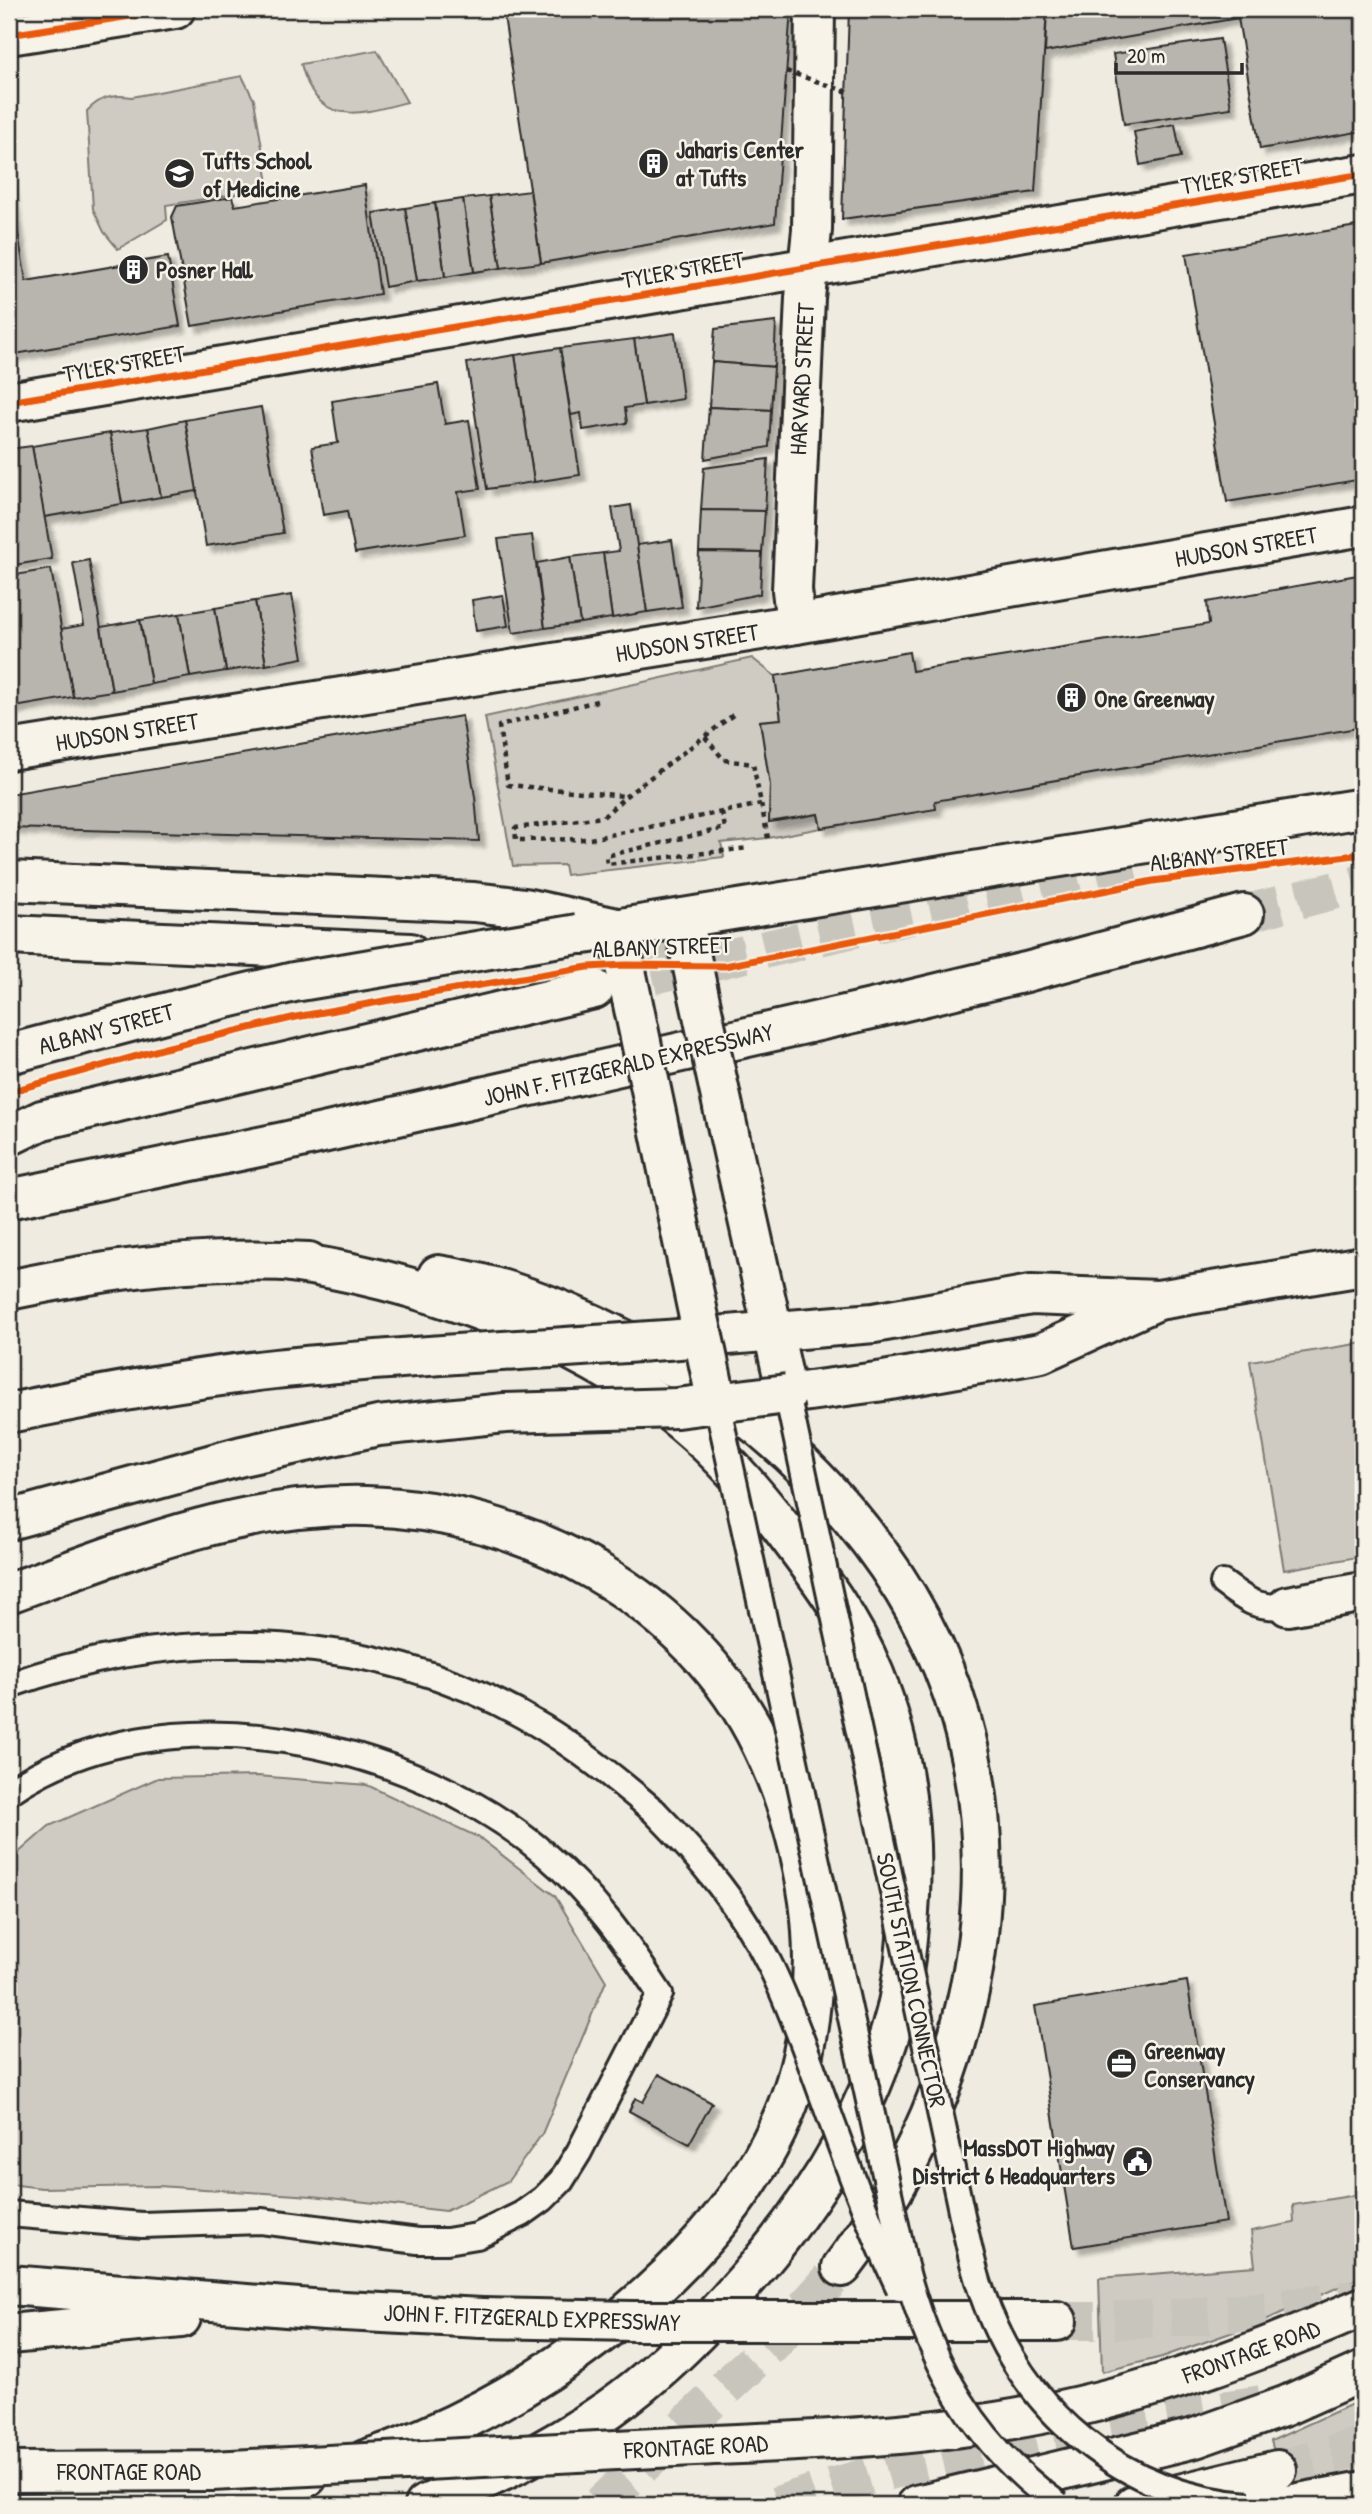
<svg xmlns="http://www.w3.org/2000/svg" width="1372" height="2514" font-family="'Patrick Hand',sans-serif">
	<defs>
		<filter id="shadow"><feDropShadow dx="6" dy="6" stdDeviation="2" flood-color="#0004"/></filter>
	</defs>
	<rect width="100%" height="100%" fill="#efebe0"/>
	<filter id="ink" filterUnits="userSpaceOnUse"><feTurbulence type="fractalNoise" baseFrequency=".0143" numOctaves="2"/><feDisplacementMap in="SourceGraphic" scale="14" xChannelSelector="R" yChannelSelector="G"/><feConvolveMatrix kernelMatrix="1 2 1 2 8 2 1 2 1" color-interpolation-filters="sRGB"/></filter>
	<g filter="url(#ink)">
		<g fill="#cfcbc2" stroke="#7d7b76" stroke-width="2">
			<path d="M377,50l30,52c-49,13 -90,26 -106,-38z"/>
			<path d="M242,76l12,24 15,89 -103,16 1,15 -49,29 -14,-17 -11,-23 -6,-98c13,-14 26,-17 45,-14z"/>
			<path d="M752,658l23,18 6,43 -21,2 10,64 -1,37 49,-8 3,14 -53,10 -47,5 3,14 -158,18 -2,-10 -51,1 -28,-149z"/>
			<path d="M1363,1343v213l-79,14 -34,-209z"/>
			<path d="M258,1776l109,9 113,53 75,58 51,85 -64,153 -34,47 -62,30 -134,-15 -154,-10 -116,2 -33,-4v-323l40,-35 109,-48z"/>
			<path d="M1363,2194v82l-104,47 -97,34 -60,15 -3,-94 156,-12 -4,-35 43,-8 -1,-18z"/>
			<path d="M1363,2399v71l-61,12 -19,1 -12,-42z"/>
		</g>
		<g fill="#b8b5ae" stroke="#2b2b2b" stroke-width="2" filter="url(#shadow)">
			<path d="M503,9h288l-16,214 -234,40z"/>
			<path d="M849,9h198l-12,183 -193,27z"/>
			<path d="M1047,9h316v122l-103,18 -22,-131 -193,34z"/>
			<path d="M1220,39l11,69 -107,16 -11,-70z"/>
			<path d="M1175,124l6,33 -41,8 -6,-33z"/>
			<path d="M9,180l17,101 142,-24 12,69 -171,29z"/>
			<path d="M365,185l15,109 -188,32 -20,-109 5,-11 55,-9 3,9z"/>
			<path d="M530,191l11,72 -40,5 -12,-72z"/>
			<path d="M489,196l12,72 -27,4 -11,-73z"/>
			<path d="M463,199l11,73 -29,5 -10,-74z"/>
			<path d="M435,203l10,74 -28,4 -12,-73z"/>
			<path d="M405,208l12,73 -32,6 -12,-74z"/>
			<path d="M1363,225v254l-136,23 -41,-248z"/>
			<path d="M776,322l-2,45 -62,-5 3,-33z"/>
			<path d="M675,333l8,66 -39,6 -10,-66z"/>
			<path d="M634,339l10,66 -19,3 2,15 -44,7 -2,-17 -10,2 -11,-67z"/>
			<path d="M560,348l20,127 -46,7 -19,-127z"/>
			<path d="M515,355l19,127 -47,7 -20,-126z"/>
			<path d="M712,362l62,5 -3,43 -62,-3z"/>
			<path d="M438,384l7,40 24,-4 11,69 -22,3 7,43 -110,18 -8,-42 -24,4 -11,-68 26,-4 -6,-42z"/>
			<path d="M261,407l22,126 -77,13 -21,-126z"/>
			<path d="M709,407l62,3 -2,37 -64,12z"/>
			<path d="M185,420l12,71 -36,6 -13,-69z"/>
			<path d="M148,428l13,69 -39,7 -12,-71z"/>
			<path d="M110,433l12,71 -78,13 -12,-71z"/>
			<path d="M32,446l20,113 -38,6 -5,-31v-85z"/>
			<path d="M768,459l-3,52 -64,-1 3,-42z"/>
			<path d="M631,505l16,107 -35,6 -9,-65 16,-2 -7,-43z"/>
			<path d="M701,510l64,1 -3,42 -63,-1z"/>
			<path d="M532,535l13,93 -32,5 -15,-94z"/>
			<path d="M672,540l10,67 -35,5 -10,-67z"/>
			<path d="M699,552l63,1 -2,41 -64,13z"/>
			<path d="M603,553l9,65 -32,5 -10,-66z"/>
			<path d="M570,557l10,66 -35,5 -8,-65z"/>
			<path d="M89,560l23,131 -39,6 -12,-68 23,-4 -11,-62z"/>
			<path d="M51,569l22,128 -64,11v-132z"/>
			<path d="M1363,574v153l-428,74 1,8 -115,19 -3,-14 -49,8 1,-37 -10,-64 21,-2 -6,-43 134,-24 3,19 297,-47 -2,-22z"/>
			<path d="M292,595l11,63 -37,7 -11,-64z"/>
			<path d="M503,595l5,31 -32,5 -4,-31z"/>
			<path d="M255,601l11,64 -40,6 -11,-63z"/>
			<path d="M215,608l11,63 -36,6 -11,-63z"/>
			<path d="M179,614l11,63 -39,7 -11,-64z"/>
			<path d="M140,620l11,64 -39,7 -11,-64z"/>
			<path d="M462,716l13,81 4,44 -470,-13v-34z"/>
			<path d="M1187,1981l39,241 -152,25 -39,-241z"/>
			<path d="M659,2074l53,29 -23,41 -60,-33 6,-13 8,4z"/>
		</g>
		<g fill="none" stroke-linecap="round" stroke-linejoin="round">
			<g stroke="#c8c5bc" stroke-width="38" stroke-dasharray="38 19" stroke-linecap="butt">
				<path d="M1244,914l119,-31"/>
				<path d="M597,948l124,-13"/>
				<path d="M597,988l318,-73 222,-56"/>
				<path d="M1057,2321c103,1 204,-9 306,-23"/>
				<path d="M1277,2470l86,-25"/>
				<path d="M600,2505l172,-161 70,-77"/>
				<path d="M778,2505c155,-56 322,-76 484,-101"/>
			</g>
			<defs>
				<g id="lane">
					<path d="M1223,1583c24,18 34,26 65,23"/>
					<path d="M9,1685c174,-62 375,-56 535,43 39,24 75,53 110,83"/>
					<path d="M9,1792c153,-107 404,-52 537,63 47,40 81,88 114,139l-81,158 -18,29 -18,18 -21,15 -45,22 -30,5h-29l-157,-20 -119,4 -133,-11"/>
					<path d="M1249,2505l114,-21"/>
				</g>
				<g id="street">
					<path d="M9,402l1354,-228"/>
					<path d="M796,624l-4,-34 13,-292 7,-68 3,-221"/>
					<path d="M1288,1606l75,-14"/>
				</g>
				<g id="secondary">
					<path d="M9,35l166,-26"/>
					<path d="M9,750l764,-122 590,-102"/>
				</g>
				<g id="primary">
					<path d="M584,934l779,-126"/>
					<path d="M675,2447c122,-6 245,-9 366,-33 111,-21 218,-62 322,-107"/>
				</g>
				<g id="highway">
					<path d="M9,881l465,21 51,6 92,20 15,71"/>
					<path d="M683,918l14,69"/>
					<path d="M9,935l401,18"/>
					<path d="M723,1107l64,287 97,-13 157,-28 117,-53"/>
					<path d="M9,1136l33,-16 552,-131"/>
					<path d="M9,1199l274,-57 593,-134 150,-36 218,-58"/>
					<path d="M284,1261c131,18 279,70 385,150 43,33 80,74 113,117 35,46 70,92 92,146 29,71 39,145 36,221 -2,39 -5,79 -14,117 -28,109 -92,205 -167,287 -36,40 -76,79 -120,110 -57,40 -120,71 -185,96"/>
					<path d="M438,1275c82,12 171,53 242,96 128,78 238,201 281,348 54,189 -2,395 -119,548"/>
					<path d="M9,1290c103,-22 194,-34 300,-28"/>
					<path d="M703,1337l171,-14 157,-28 127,5 205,-34"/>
					<path d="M9,1593c115,-42 232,-90 357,-87 160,4 325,92 396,240 24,49 39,101 47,155 10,75 1,160 -32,229 -70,149 -258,281 -412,330"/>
					<path d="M9,2285l315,25 158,8"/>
					<path d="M867,2321h190"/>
					<path d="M9,2334l172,-16"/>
					<path d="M9,2487c96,20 204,17 298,-10"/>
					<path d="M917,2505l278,-67 90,-32 78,-35"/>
					<path d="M1134,2505l143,-35"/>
				</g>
			</defs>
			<use href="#lane" stroke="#2b2b2b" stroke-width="30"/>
			<use href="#street" stroke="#2b2b2b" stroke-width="44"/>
			<use href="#secondary" stroke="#2b2b2b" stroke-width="44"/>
			<use href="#primary" stroke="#2b2b2b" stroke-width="44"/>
			<use href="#highway" stroke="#2b2b2b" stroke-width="44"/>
			<g stroke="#2b2b2b" stroke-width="4.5" stroke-dasharray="5 5" stroke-linecap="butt">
				<path d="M597,701l-98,25 9,59 117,11"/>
				<path d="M733,715l-107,81 -23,21 -88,11 1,12 74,-1 171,-35"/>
				<path d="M705,737l19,23 29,4 15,74"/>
				<path d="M722,812l3,16 -119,28 1,8 142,-16"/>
			</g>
			<use href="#lane" stroke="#f7f3e8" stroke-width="24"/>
			<use href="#street" stroke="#f7f3e8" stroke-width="38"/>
			<use href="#secondary" stroke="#f7f3e8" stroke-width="38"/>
			<use href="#primary" stroke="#f7f3e8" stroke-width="38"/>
			<use href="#highway" stroke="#f7f3e8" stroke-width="38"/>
			<defs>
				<g id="lane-bridge">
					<path d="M787,1394l176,826c6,25 10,49 19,73 41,119 141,203 267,212"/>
					<path d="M717,1403l188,863c26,100 70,178 154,239"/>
					<path d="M654,1811c46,47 88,97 117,156 18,37 32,76 46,114 25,69 50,140 82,207"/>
				</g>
				<g id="primary-bridge">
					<path d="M9,1054l167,-44 118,-28 284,-48"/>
					<path d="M9,2472l203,-1 463,-24"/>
				</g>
				<g id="highway-bridge">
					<path d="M697,987l26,120"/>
					<path d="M632,999l85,404"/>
					<path d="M9,1413c88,-18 177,-34 266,-44 143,-15 286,-20 428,-32"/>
					<path d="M9,1520l233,-64 136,-30 127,-13 172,-5 110,-14"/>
					<path d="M482,2318l151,3h234"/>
				</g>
			</defs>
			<use href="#lane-bridge" stroke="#2b2b2b" stroke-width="30" stroke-linecap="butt"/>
			<use href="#primary-bridge" stroke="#2b2b2b" stroke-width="44" stroke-linecap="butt"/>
			<use href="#highway-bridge" stroke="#2b2b2b" stroke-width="44" stroke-linecap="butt"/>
			<path stroke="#2b2b2b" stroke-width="4.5" stroke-dasharray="5 5" stroke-linecap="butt" d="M786,71l62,21"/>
			<use href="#lane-bridge" stroke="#f7f3e8" stroke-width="24"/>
			<use href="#primary-bridge" stroke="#f7f3e8" stroke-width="38"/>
			<use href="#highway-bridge" stroke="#f7f3e8" stroke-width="38"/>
			<defs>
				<g id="cycleway">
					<path d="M9,35l166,-26"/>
					<path d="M9,402l1354,-228"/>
					<path d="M9,1092l156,-44 131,-31 94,-17 198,-33 37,-2 100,1 428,-85 210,-27"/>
				</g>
			</defs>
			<use href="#cycleway" stroke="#f7f3e8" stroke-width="11"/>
			<use href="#cycleway" stroke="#e8590c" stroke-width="7"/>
		</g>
	</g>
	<defs>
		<symbol id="building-disc" viewBox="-11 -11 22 22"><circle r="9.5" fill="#2b2b2b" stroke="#f7f3e8"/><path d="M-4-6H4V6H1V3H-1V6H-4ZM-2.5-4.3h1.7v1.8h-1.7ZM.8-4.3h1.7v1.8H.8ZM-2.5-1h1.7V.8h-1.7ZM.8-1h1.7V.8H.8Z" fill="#fff"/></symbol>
		<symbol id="university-disc" viewBox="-11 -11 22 22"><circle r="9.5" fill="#2b2b2b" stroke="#f7f3e8"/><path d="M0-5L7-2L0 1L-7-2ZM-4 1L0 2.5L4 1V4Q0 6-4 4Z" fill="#fff"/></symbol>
		<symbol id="office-disc" viewBox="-11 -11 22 22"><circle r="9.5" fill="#2b2b2b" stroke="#f7f3e8"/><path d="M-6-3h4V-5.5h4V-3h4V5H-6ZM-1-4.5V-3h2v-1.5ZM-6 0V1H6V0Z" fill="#fff"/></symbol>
		<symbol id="civic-disc" viewBox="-11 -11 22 22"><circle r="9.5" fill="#2b2b2b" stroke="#f7f3e8"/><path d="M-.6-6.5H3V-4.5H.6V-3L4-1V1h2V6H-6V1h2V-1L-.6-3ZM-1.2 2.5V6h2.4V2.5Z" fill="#fff"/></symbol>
	</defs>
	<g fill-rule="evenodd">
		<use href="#building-disc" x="636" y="146" width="35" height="35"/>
		<use href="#university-disc" x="162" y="156" width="35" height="35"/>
		<use href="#building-disc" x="116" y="252" width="35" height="35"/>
		<use href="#building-disc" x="1054" y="680" width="35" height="35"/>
		<use href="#office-disc" x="1104" y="2046" width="35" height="35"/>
		<use href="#civic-disc" x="1120" y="2144" width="35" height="35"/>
	</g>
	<g text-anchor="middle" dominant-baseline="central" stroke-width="5" stroke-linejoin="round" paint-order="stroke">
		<g font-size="24" font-weight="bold" fill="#2b2b2b" stroke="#f7f3e8" text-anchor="start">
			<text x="676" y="149">Jaharis Center<tspan x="676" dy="28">at Tufts</tspan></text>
			<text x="203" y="160">Tufts School<tspan x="203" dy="28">of Medicine</tspan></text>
			<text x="156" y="269">Posner Hall</text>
			<text x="1094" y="698">One Greenway</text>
			<text x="1144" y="2050">Greenway<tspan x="1144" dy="28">Conservancy</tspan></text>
			<text x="1115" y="2147" text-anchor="end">MassDOT Highway<tspan x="1115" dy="28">District 6 Headquarters</tspan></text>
		</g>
		<g font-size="24" fill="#2b2b2b" stroke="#f7f3e8">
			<text transform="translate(1242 175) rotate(-10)">TYLER STREET</text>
			<text transform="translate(683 269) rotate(-10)">TYLER STREET</text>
			<text transform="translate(124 363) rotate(-10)">TYLER STREET</text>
			<text transform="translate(801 379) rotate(-87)">HARVARD STREET</text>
			<text transform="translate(1246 546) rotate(-10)">HUDSON STREET</text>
			<text transform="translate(687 642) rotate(-9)">HUDSON STREET</text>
			<text transform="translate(127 731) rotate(-9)">HUDSON STREET</text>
			<text transform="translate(1219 854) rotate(-7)">ALBANY STREET</text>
			<text transform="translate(662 946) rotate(-2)">ALBANY STREET</text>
			<text transform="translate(106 1028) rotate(-15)">ALBANY STREET</text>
			<text transform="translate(628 1064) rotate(-13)">JOHN F. FITZGERALD EXPRESSWAY</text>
			<text transform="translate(912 1980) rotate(78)">SOUTH STATION CONNECTOR</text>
			<text transform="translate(532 2317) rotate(2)">JOHN F. FITZGERALD EXPRESSWAY</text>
			<text transform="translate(1251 2351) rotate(-20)">FRONTAGE ROAD</text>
			<text transform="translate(696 2446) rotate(-3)">FRONTAGE ROAD</text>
			<text x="129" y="2471">FRONTAGE ROAD</text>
		</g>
	</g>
	<rect width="1372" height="2514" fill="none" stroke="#f7f3e8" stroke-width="35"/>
	<rect x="18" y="18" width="1337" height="2479" fill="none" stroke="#2b2b2b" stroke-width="2.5" filter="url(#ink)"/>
	<path d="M1116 63v10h126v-10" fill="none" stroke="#2b2b2b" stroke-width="3.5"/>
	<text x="1127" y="63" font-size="21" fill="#2b2b2b" stroke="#f7f3e8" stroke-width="5" paint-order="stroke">20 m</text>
</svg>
